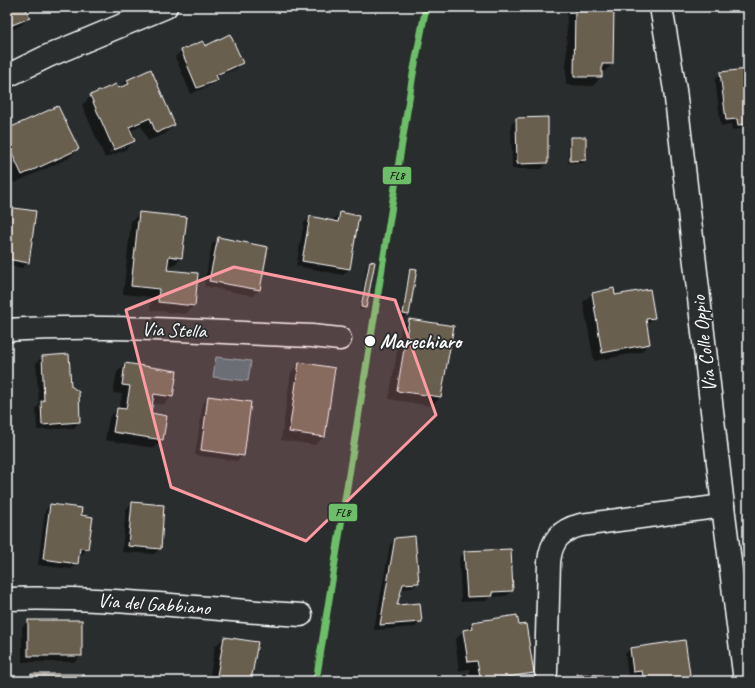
<svg xmlns="http://www.w3.org/2000/svg" width="755" height="688" font-family="Caveat,sans-serif">
	<rect width="100%" height="100%" fill="#2a2d2e"/>
	<filter id="ink" filterUnits="userSpaceOnUse"><feTurbulence type="fractalNoise" baseFrequency=".025" numOctaves="2"/><feDisplacementMap in="SourceGraphic" scale="8" xChannelSelector="R" yChannelSelector="G"/><feConvolveMatrix kernelMatrix="1 2 1 2 8 2 1 2 1" color-interpolation-filters="sRGB"/></filter>
	<g filter="url(#ink)">
		<path fill="#47646b" stroke="#91a2a6" d="M216,357l35,4 -3,20 -35,-4z"/>
		<g fill="#0007" fill-rule="evenodd">
			<path d="M7,7h17l5,11 -9,8 -13,6z"/>
			<path d="M567,7h46l-1,57 -8,8h-3v5l-8,9 -27,-1z"/>
			<path d="M202,42l2,5 38,16 -6,6 -20,8 1,2 -6,6 -20,9 -16,-37 6,-6zM236,65v2l-25,11v-2z"/>
			<path d="M748,70v58l-16,2 -1,-6 -10,2 -6,-47 6,-6z"/>
			<path d="M127,80l47,45 -9,9 -17,7 -7,-15 -11,5 4,10 -9,9 -20,8 -23,-53 9,-9 27,-6zM125,144v2l-15,7 -1,-2z"/>
			<path d="M517,119l30,44 -5,6h-30l-1,-45z"/>
			<path d="M7,131l71,18 -9,9 -55,25 -7,-14z"/>
			<path d="M570,138l15,22 -2,3h-15v-22z"/>
			<path d="M7,208l21,54 -6,6 -15,-2z"/>
			<path d="M140,213l41,45 -8,8 -6,-1 -1,6 28,35 -9,8 -35,-4 1,-13 -28,-3 8,-73z"/>
			<path d="M340,214l18,3 -9,52 -6,6 -47,-9 8,-43 6,-6 24,5v-3z"/>
			<path d="M218,239l41,51 -6,6 -49,-10 8,-42z"/>
			<path d="M370,262l-5,46 -2,2h-4l8,-45z"/>
			<path d="M411,269l-3,45 -2,3 -5,-1 7,-44z"/>
			<path d="M613,290l2,6 39,21 -8,9 3,18 -8,8 -47,9 -11,-59 9,-8z"/>
			<path d="M410,320l43,7 -13,70 -9,9 -42,-7 12,-71z"/>
			<path d="M42,357l28,30 9,35 -5,6 -37,2 -1,-22 3,-3 -3,-42z"/>
			<path d="M299,363l25,74 -9,8 -34,-5 10,-68z"/>
			<path d="M126,364l46,32 -9,9 -11,-2 -2,11 12,26 -8,8 -49,-8 4,-22 8,-9h2l3,-15 -9,-1 4,-21z"/>
			<path d="M209,397l34,58 -6,6 -42,-6 8,-52z"/>
			<path d="M132,503l28,46 -6,5 -32,-2 4,-43z"/>
			<path d="M50,505l30,11 7,33 -5,5h-4l-1,10 -6,5 -33,-4 7,-54z"/>
			<path d="M395,539l23,44 -6,5 -11,1 -5,17 25,15 -6,6 -41,3 16,-85z"/>
			<path d="M465,552l47,39 -6,5 -16,1 -4,4 -25,1 -2,-44z"/>
			<path d="M516,616l17,56 -9,9h-53l-2,-12 -10,2 -4,-31 17,-17z"/>
			<path d="M28,621h53v35l-6,6h-53v-35z"/>
			<path d="M224,638l26,43h-41l6,-35z"/>
			<path d="M631,648l58,33h-52v-5l-9,1 -3,-23z"/>
			<path d="M31,675l52,6h-58z"/>
			<path d="M577,675l25,6h-30z"/>
		</g>
		<g fill="#695e50" stroke="#fff">
			<path d="M7,7h18l5,11 -23,9z"/>
			<path d="M575,7h39l-1,57h-11v13h-28z"/>
			<path d="M230,34l13,29 -27,12 2,5 -21,8 -16,-38 22,-9 2,5z"/>
			<path d="M151,69l24,56 -19,8 -6,-15 -21,9 6,14 -21,9 -24,-55 26,-11 2,4 11,-4 -2,-4z"/>
			<path d="M748,69v55l-10,1 -1,-6 -11,1 -6,-48z"/>
			<path d="M58,106l21,43 -57,26 -15,-32v-14z"/>
			<path d="M548,117v46l-31,1 -1,-46z"/>
			<path d="M570,137h16v23l-16,1z"/>
			<path d="M7,207l29,4 -7,52 -22,-4z"/>
			<path d="M139,212l48,5 -5,41 -13,-2 -2,14 31,3 -3,33 -37,-4 1,-13 -28,-3z"/>
			<path d="M340,212l19,4 -9,53 -48,-8 8,-45 28,6z"/>
			<path d="M218,237l50,10 -8,43 -51,-9z"/>
			<path d="M370,261l5,1 -9,46 -5,-1z"/>
			<path d="M410,268l7,1 -8,46 -6,-1z"/>
			<path d="M614,288l1,7 35,-6 5,29 -9,1 4,25 -48,9 -10,-60z"/>
			<path d="M409,319l45,7 -13,71 -44,-6z"/>
			<path d="M69,354l2,32 8,6 1,30 -38,3 -1,-24h3l-2,-45z"/>
			<path d="M299,362l36,6 -10,69 -36,-5z"/>
			<path d="M125,363l52,8 -4,26 -19,-3 -3,19 16,3 -4,24 -50,-8 4,-24 9,1 4,-23 -8,-1z"/>
			<path d="M208,396l43,6 -7,54 -43,-6z"/>
			<path d="M132,502l32,3 -3,44 -33,-3z"/>
			<path d="M50,504l32,4 -1,7 12,2 -5,32 -8,-1 -2,16 -35,-5z"/>
			<path d="M415,536l4,47 -16,1 -6,21 23,-2 2,19 -42,3 15,-87z"/>
			<path d="M511,549l2,42 -21,1 1,4 -26,1 -3,-46z"/>
			<path d="M517,615l2,10 7,-1 8,49 -53,8 -4,-20 -9,1 -5,-32 10,-2 -1,-6z"/>
			<rect x="28" y="620" width="54" height="36"/>
			<path d="M224,637l34,5 -7,39h-35z"/>
			<path d="M685,640l6,41h-47l-2,-10 -9,1 -3,-24z"/>
			<path d="M31,674h53v7h-54z"/>
			<path d="M577,674l26,1v6h-26z"/>
			<path d="M113,679l28,2h-28z"/>
		</g>
		<g fill="none" stroke-linecap="round" stroke-linejoin="round">
			<defs>
				<g id="minor">
					<path d="M661,7l14,83 48,416 22,175"/>
					<path d="M7,76l41,-20 118,-49"/>
					<path d="M7,330c102,-6 203,2 305,6l28,3"/>
					<path d="M7,599c99,-3 196,10 294,16"/>
					<path d="M546,672l3,-110c2,-21 11,-32 32,-37l142,-19"/>
				</g>
			</defs>
			<use href="#minor" stroke="#fff" stroke-width="25"/>
			<use href="#minor" stroke="#2a2d2e" stroke-width="22"/>
			<defs>
				<path id="rail-1" d="M316,681l97,-607 13,-67"/>
			</defs>
			<use href="#rail-1" stroke="#2a2d2e" stroke-width="10"/>
			<use href="#rail-1" stroke="#6cbf68" stroke-width="7"/>
		</g>
	</g>
	<path fill="#ff9aa2" fill-opacity="0.2" stroke="#ff9aa2" stroke-width="3" stroke-linejoin="round" d="M234,267l161,33 41,115 -130,126 -135,-54 -45,-177z"/>
	<circle fill="#fff" stroke="#2a2d2e" stroke-width="1.5" cx="370" cy="341" r="6"/>
	<g text-anchor="middle" dominant-baseline="central" stroke-width="3.5" stroke-linejoin="round" paint-order="stroke">
		<g font-size="20" fill="#fff" stroke="#2a2d2e">
			<text transform="translate(174 330) rotate(2)">Via Stella</text>
			<text transform="translate(704 344) rotate(-97)">Via Colle Oppio</text>
			<text transform="translate(154 604) rotate(4)">Via del Gabbiano</text>
		</g>
		<g font-size="20" font-weight="bold" fill="#fff" stroke="#2a2d2e" text-anchor="start">
			<text x="380" y="341">Marechiaro</text>
		</g>
	</g>
	<g stroke="#2a2d2e" stroke-width="1.5">
		<rect x="382" y="166" width="30" height="19" rx="4" fill="#6cbf68"/>
		<rect x="328" y="503" width="30" height="19" rx="4" fill="#6cbf68"/>
	</g>
	<g font-size="11" text-anchor="middle" font-weight="bold" fill="#111">
		<text x="397" y="179">FL8</text>
		<text x="343" y="516">FL8</text>
	</g>
	<rect width="755" height="688" fill="none" stroke="#2a2d2e" stroke-width="24"/>
	<rect x="12" y="12" width="731" height="664" fill="none" stroke="#fff" stroke-width="1.5" filter="url(#ink)"/>
</svg>
